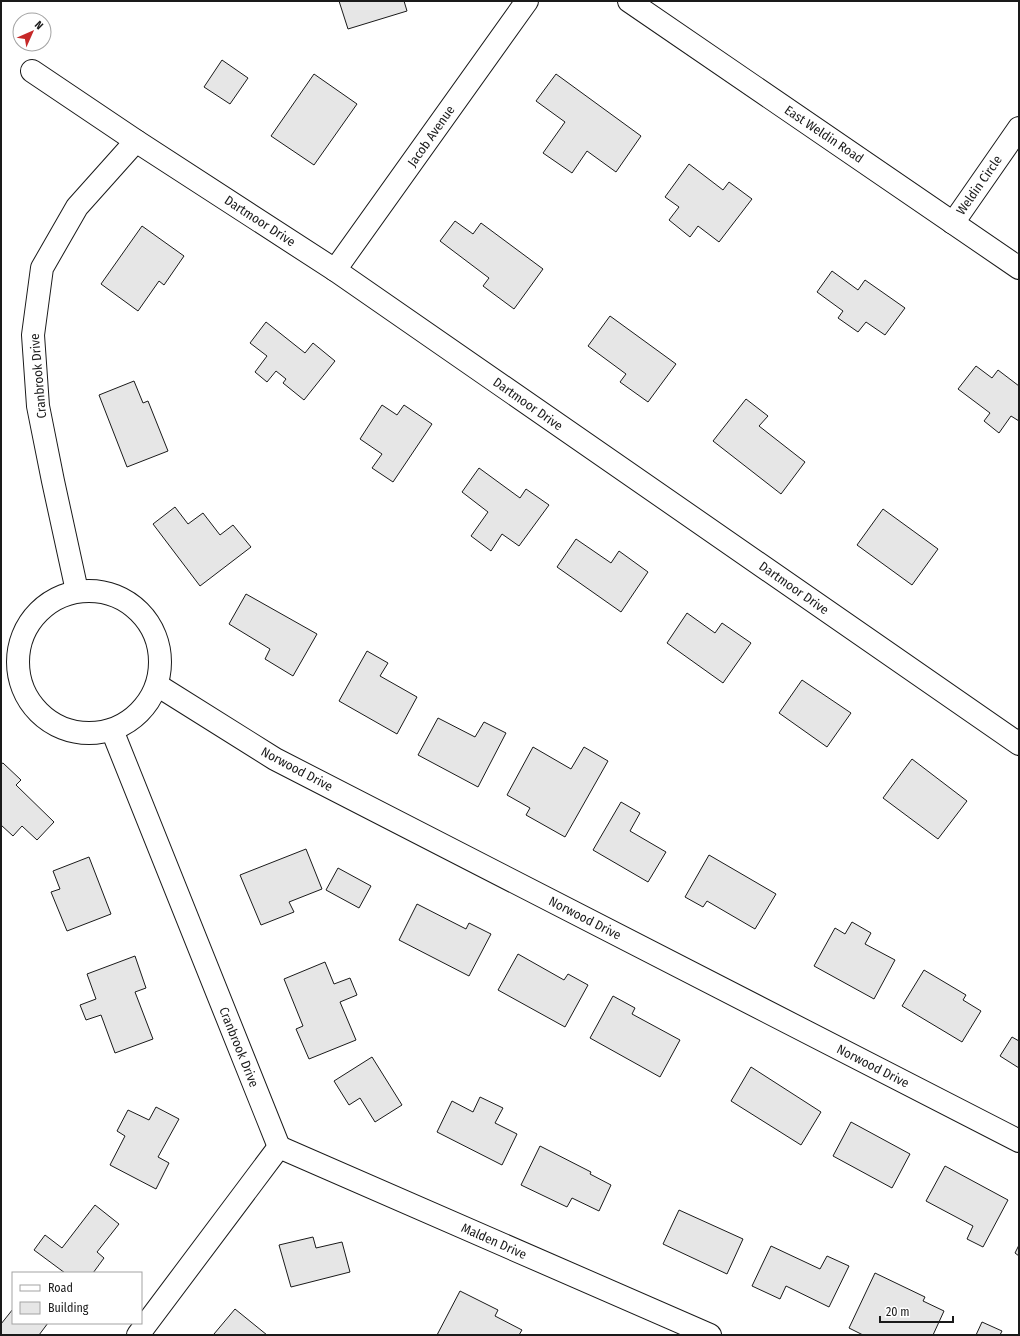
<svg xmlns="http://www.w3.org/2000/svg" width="1020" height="1336" font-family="'Fira Sans Condensed',sans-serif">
	<rect width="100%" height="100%" fill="#fff"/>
	<g fill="#e6e6e6" stroke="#1a1a1a">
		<path d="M339,1h65l3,10 -59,18z"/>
		<path d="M222,60l26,18 -18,26 -26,-17z"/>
		<path d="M314,74l43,30 -43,61 -43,-29z"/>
		<path d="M556,74l85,62 -25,36 -29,-21 -15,22 -29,-20 22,-31 -29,-21z"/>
		<path d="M689,164l34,26 6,-8 23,17 -33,43 -21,-16 -8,11 -21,-17 10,-13 -14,-10z"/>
		<path d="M455,221l18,13 8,-11 62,46 -29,40 -31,-23 6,-8 -49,-37z"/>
		<path d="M142,226l42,30 -20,29 -5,-4 -21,30 -37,-27z"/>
		<path d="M832,271l26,19 7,-10 40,28 -20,27 -19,-13 -8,10 -20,-14 5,-7 -26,-19z"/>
		<path d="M610,316l66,48 -28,38 -28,-20 6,-8 -38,-28z"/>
		<path d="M266,322l39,31 8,-10 22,18 -31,39 -21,-17 3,-4 -10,-8 -9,11 -12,-10 12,-16 -17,-13z"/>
		<path d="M976,366l16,12 6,-8 21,16v35l-8,-5 -12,17 -15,-12 6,-8 -32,-24z"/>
		<path d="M134,381l9,22 5,-2 20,50 -41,16 -28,-72z"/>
		<path d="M746,399l22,17 -9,10 46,36 -24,32 -68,-53z"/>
		<path d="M382,405l15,10 7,-10 28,19 -39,58 -21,-14 10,-14 -22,-15z"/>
		<path d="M479,468l41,30 6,-9 23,16 -30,41 -17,-12 -11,17 -20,-15 17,-24 -26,-20z"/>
		<path d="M175,507l13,17 15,-11 17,22 13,-10 18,22 -51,39 -47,-62z"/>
		<path d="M883,509l55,40 -26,36 -55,-40z"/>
		<path d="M576,539l35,24 8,-12 29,21 -27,40 -64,-45z"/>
		<path d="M246,594l71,40 -24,42 -28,-17 5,-10 -41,-25z"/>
		<path d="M687,613l28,20 7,-10 29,20 -28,40 -56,-40z"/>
		<path d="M367,651l21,12 -8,13 37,21 -20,37 -58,-33z"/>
		<path d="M802,680l49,33 -24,34 -48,-34z"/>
		<path d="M438,718l37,19 9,-15 22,11 -28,54 -60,-32z"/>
		<path d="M533,747l38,22 13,-22 24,14 -43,76 -39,-22 4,-7 -23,-13z"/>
		<path d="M912,759l55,42 -29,38 -55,-41z"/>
		<path d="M3,763l18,17 -5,5 38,37 -17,18 -15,-14 -9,10 -12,-11v-61z"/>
		<path d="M621,802l19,11 -10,18 36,21 -18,30 -55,-32z"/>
		<path d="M306,849l16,40 -33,13 5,10 -33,13 -21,-50z"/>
		<path d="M709,855l67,39 -21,35 -48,-28 -4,6 -18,-10z"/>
		<path d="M89,857l22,57 -44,17 -16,-39 9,-3 -7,-18z"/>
		<path d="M338,868l33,18 -12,22 -33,-18z"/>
		<path d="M417,904l49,25 3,-6 22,11 -22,42 -70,-36z"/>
		<path d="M852,922l19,11 -6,11 30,16 -21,39 -60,-33 21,-38 10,6z"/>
		<path d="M518,954l46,26 4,-6 20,11 -23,42 -67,-37z"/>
		<path d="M135,956l11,32 -11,4 18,47 -38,14 -14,-38 -15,5 -6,-15 16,-6 -9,-25z"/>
		<path d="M325,962l9,22 16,-6 7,17 -17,7 16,38 -47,19 -13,-30 7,-3 -19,-47z"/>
		<path d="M924,970l42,25 -3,5 18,11 -19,31 -60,-36z"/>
		<path d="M613,996l22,12 -3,6 48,26 -20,37 -70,-39z"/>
		<path d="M1012,1037l7,4v27l-19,-12z"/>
		<path d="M372,1057l30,48 -27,17 -15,-24 -11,7 -15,-24z"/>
		<path d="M751,1067l70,45 -20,33 -70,-44z"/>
		<path d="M480,1097l23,11 -8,15 22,11 -15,31 -65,-33 15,-31 21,11z"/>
		<path d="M156,1107l23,12 -21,38 11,6 -13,26 -46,-24 15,-29 -8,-5 11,-21 21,10z"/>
		<path d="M851,1122l59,32 -18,34 -59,-32z"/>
		<path d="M540,1146l51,26 -1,2 21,11 -12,26 -27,-13 -5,9 -46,-22z"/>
		<path d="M945,1166l63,34 -25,47 -16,-8 6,-13 -47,-25z"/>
		<path d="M95,1205l24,19 -22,28 7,6 -11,15h-28l-31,-23 11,-15 17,13z"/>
		<path d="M679,1210l64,29 -16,35 -64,-30z"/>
		<path d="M313,1237l3,11 26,-6 8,30 -59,15 -12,-42z"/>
		<path d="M1019,1245v11l-4,-3z"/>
		<path d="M771,1246l49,23 7,-13 22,10 -20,41 -43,-21 -6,13 -28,-13z"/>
		<path d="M875,1273l50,24 -2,4 21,10 -11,24h-70l-14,-7z"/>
		<path d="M460,1291l38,19 -3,6 27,14 -3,5h-82z"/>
		<path d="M13,1309v14h35l-9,12h-38v-11z"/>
		<path d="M235,1309l32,26h-51l-2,-1z"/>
		<path d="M982,1322l20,9 -2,4h-24z"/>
	</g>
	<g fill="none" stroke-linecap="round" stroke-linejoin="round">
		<defs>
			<g id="minor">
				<path d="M629,1l390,267"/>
				<path d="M32,71l104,70 199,129 684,474"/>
				<path d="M953,223l66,-95"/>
				<path d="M335,270l192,-269"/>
				<circle cx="89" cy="662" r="71"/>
				<path d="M77,591l-24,-110 -15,-75 -5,-71 9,-67 35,-61 59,-66"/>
				<path d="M157,685l118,74 744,382"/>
				<path d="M112,730l167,417"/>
				<path d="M279,1147l431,188"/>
				<path d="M138,1335l141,-188"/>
			</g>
		</defs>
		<use href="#minor" stroke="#1a1a1a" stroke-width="24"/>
		<use href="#minor" stroke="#fff" stroke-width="22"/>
	</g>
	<g text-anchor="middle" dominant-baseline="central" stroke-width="3" stroke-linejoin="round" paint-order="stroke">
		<g font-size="13" fill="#1a1a1a" stroke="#fff">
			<text transform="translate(824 134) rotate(34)">East Weldin Road</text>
			<text transform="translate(431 136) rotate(-55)">Jacob Avenue</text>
			<text transform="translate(979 185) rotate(-55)">Weldin Circle</text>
			<text transform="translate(260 221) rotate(33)">Dartmoor Drive</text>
			<text transform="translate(38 376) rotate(-95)">Cranbrook Drive</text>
			<text transform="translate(528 404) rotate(35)">Dartmoor Drive</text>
			<text transform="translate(794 588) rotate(35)">Dartmoor Drive</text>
			<text transform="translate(297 769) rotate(28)">Norwood Drive</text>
			<text transform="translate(585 918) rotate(27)">Norwood Drive</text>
			<text transform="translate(239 1047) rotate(68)">Cranbrook Drive</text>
			<text transform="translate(873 1066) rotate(27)">Norwood Drive</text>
			<text transform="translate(494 1241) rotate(24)">Malden Drive</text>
		</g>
	</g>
	<rect width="1020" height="1336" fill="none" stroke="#1a1a1a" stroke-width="4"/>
	<rect x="12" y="1272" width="130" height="52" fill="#ffffff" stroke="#a3a3a3"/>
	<rect x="20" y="1285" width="20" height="6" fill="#ffffff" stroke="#a3a3a3"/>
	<text x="48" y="1292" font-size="12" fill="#1a1a1a">Road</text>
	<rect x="20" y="1302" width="20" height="12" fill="#e6e6e6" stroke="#a3a3a3"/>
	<text x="48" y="1312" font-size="12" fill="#1a1a1a">Building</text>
	<g transform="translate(32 32) rotate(45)"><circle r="19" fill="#ffffff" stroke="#a3a3a3"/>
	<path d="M0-3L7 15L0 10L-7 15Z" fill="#c62828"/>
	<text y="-6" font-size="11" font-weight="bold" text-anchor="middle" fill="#1a1a1a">N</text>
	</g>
	<path d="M880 1316v6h73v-6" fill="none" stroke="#1a1a1a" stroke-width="2"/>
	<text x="886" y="1316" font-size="12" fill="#1a1a1a" stroke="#ffffff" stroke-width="3" paint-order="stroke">20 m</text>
</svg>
